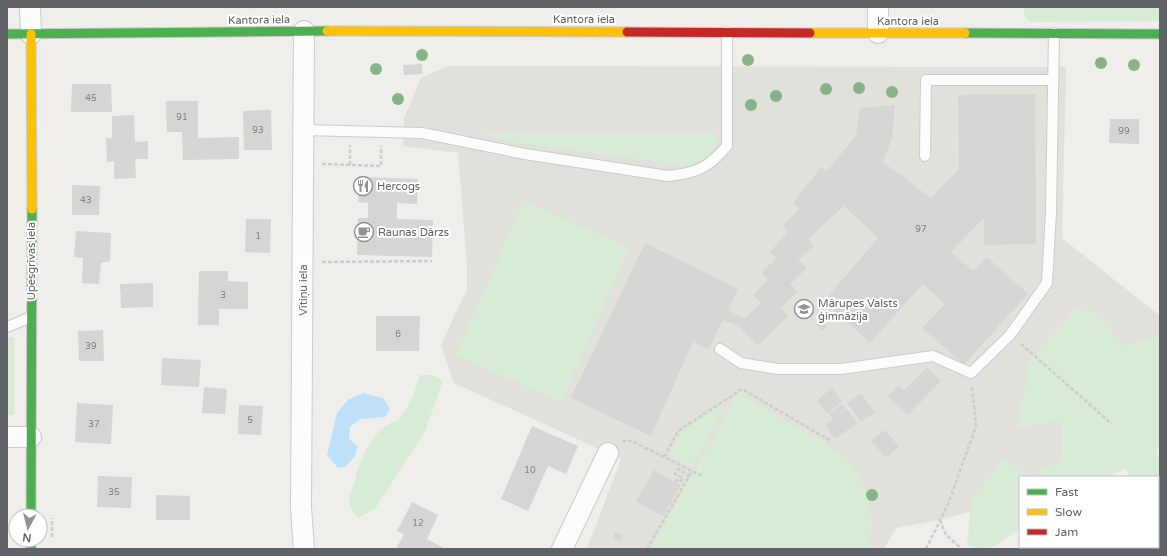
<svg xmlns="http://www.w3.org/2000/svg" width="1167" height="556" font-family="'Varela Round',sans-serif">
	<rect width="100%" height="100%" fill="#efeeea"/>
	<path fill="#e2e0da" d="M448,66l618,1 -4,171 98,78v128l-80,33h-60v21l-81,22 -43,8 -12,21h-297l34,-90 -167,-76 -13,-38 26,-56v-25l-9,-111 -55,-7 1,-28 17,-40z"/>
	<g fill="#d8ebd6">
		<path d="M1063,7h97v14l-127,1c-8,-2 -9,-6 -9,-14z"/>
		<path d="M476,133l243,1c-4,21 -16,26 -35,31l-178,-24z"/>
		<path d="M524,201l105,47 -68,154 -105,-47z"/>
		<path d="M1073,307l23,7 29,33 35,-13v111l-4,7 4,7v70l-2,1v-53h-28l-5,-10 -15,10h-90v51c-18,11 -29,28 -53,17l4,-45 33,-41 23,17 34,-15v-41l-44,8 14,-69 38,-42z"/>
		<rect x="7" y="337" width="7" height="78"/>
		<path d="M420,375h14l9,6 -18,50 -50,78 -17,9c-3,-4 -7,-9 -8,-13 -3,-10 4,-18 6,-27 5,-22 18,-51 41,-57l14,-20z"/>
		<path d="M738,394c21,11 41,23 61,35 14,8 30,15 41,25 29,25 35,60 29,95h-218z"/>
		<path d="M721,405l3,1v3l-33,58 -21,-10 8,-19 5,-8z"/>
	</g>
	<path fill="#bfe0f9" d="M363,393l20,5 7,11 -5,8 -25,2 -10,8 -1,12 9,7 -3,10 -9,10 -8,2 -11,-13 10,-42 11,-13z"/>
	<g fill="#d6d5d3">
		<path d="M422,64v10l-18,1 -1,-10z"/>
		<path d="M72,84h39l1,28h-41z"/>
		<path d="M1035,94l1,150 -52,1v-27l-33,34 22,19 14,-14 41,37 -64,70 -42,-36 23,-24 -22,-20 -53,59 -46,-42 54,-63 -34,-32 -36,33 6,7 -16,14 9,8 -17,16 7,8 -16,16 7,8 -30,30 -21,-21 -14,-5 -14,29 -16,-7 -42,94 -80,-38 74,-155 93,46 -10,21 16,9 17,-16 -8,-8 15,-16 -6,-6 14,-15 -6,-6 18,-21 -5,-5 16,-17 -6,-6 28,-36 6,4 29,-35 4,-28 35,-3 -3,33 -9,24 48,36 28,-29 -1,-74z"/>
		<path d="M166,101h32v37l41,-1v22l-56,1 -1,-28h-15z"/>
		<path d="M271,110l1,40h-28l-1,-39z"/>
		<path d="M134,115l1,27 13,-1v18h-13l1,19 -22,1v-18l-7,1 -1,-24h6v-22z"/>
		<path d="M1110,119h29v25l-30,-1z"/>
		<path d="M359,177l59,2 -1,25 -20,-1v16l36,1 -1,37 -75,-2 1,-37h10v-15l-10,-1z"/>
		<path d="M72,185l28,1 -1,29h-27z"/>
		<path d="M246,219h25l-1,34 -25,-1z"/>
		<path d="M76,231l35,2 -1,28 -9,2 -2,21 -17,-1 1,-25 -9,-1z"/>
		<path d="M199,271h29v10l20,1v27h-29v16h-21z"/>
		<path d="M153,283v24l-32,1 -1,-24z"/>
		<path d="M376,316h44l-1,35h-43z"/>
		<path d="M821,319l6,7 -5,5 -6,-6z"/>
		<path d="M103,330l1,31h-25l-1,-30z"/>
		<path d="M162,358l39,2 -2,27 -38,-2z"/>
		<path d="M927,367l14,14 -33,34 -20,-19 11,-11 5,5z"/>
		<path d="M204,387l23,2 -2,25 -23,-1z"/>
		<path d="M832,388l10,14 -15,12 -10,-14z"/>
		<path d="M861,393l14,19 -14,10 -14,-19z"/>
		<path d="M77,403l36,2 -2,39 -36,-2z"/>
		<path d="M842,404l4,5 -13,10 -4,-5z"/>
		<path d="M239,405l24,1 -2,29 -23,-1z"/>
		<path d="M847,409l10,14 -22,16 -10,-14z"/>
		<path d="M532,426l46,20 -12,28 -18,-8 -20,45 -27,-12z"/>
		<path d="M885,430l14,17 -13,11 -15,-17z"/>
		<path d="M654,470l27,15 -18,31 -27,-15z"/>
		<path d="M98,476l34,1 -1,31 -34,-1z"/>
		<path d="M156,495l34,1v24h-34z"/>
		<path d="M412,502l26,13 -11,24 15,8 -1,2h-45l8,-15 -7,-3z"/>
		<path d="M615,532l8,3 -3,7 -7,-4z"/>
	</g>
	<g fill="none" stroke-linecap="round" stroke-linejoin="round">
		<defs>
			<g id="lane">
				<path d="M304,130l118,3 103,21 143,22c29,-3 40,-8 59,-30v-114"/>
				<path d="M925,156l1,-76h127"/>
				<path d="M7,327l24,-10"/>
				<path d="M720,349l21,14 37,6h63l92,-13 38,17 39,-38 37,-52 4,-71 3,-179"/>
			</g>
			<g id="street">
				<path d="M30,7l1,27"/>
				<path d="M878,33v-26"/>
				<path d="M7,437h24"/>
				<path d="M304,549l-3,-42 3,-476"/>
				<path d="M562,549l46,-96"/>
			</g>
			<g id="fast">
				<path d="M965,33l195,1"/>
				<path d="M7,34l320,-3"/>
				<path d="M31,516l1,-307"/>
				<path d="M31,540v9"/>
			</g>
			<g id="slow">
				<path d="M327,31l300,1"/>
				<path d="M810,33h155"/>
				<path d="M31,34l1,175"/>
			</g>
			<path id="jam" d="M627,32l183,1"/>
		</defs>
		<use href="#lane" stroke="#cbcccc" stroke-width="12"/>
		<use href="#street" stroke="#cbcccc" stroke-width="22"/>
		<use href="#fast" stroke="#cacacb" stroke-width="11"/>
		<use href="#slow" stroke="#cacacb" stroke-width="11"/>
		<use href="#jam" stroke="#cacacb" stroke-width="11"/>
		<g stroke="#cacfcc" stroke-width="2.5" stroke-dasharray="4 2" stroke-linecap="butt">
			<path d="M322,164l59,2v-20"/>
			<path d="M350,165v-20"/>
			<path d="M322,262l110,-1"/>
			<path d="M1021,344l91,80"/>
			<path d="M622,441h10l70,35"/>
			<path d="M664,457l14,-26 64,-42 89,52"/>
			<path d="M676,482l1,-2 3,2 3,-4 -8,-4 3,-5 11,7"/>
			<path d="M940,520l6,15 16,14"/>
			<path d="M52,537v-19"/>
			<path d="M647,549l45,-78"/>
			<path d="M926,549l22,-45 28,-78 -4,-40"/>
			<path d="M1042,549l3,-2"/>
		</g>
		<use href="#lane" stroke="#fdfcfc" stroke-width="10"/>
		<use href="#street" stroke="#fdfcfc" stroke-width="20"/>
		<use href="#fast" stroke="#4caf50" stroke-width="9"/>
		<use href="#slow" stroke="#ffc107" stroke-width="9"/>
		<use href="#jam" stroke="#c62828" stroke-width="9"/>
	</g>
	<g fill="#88b388">
		<circle cx="422" cy="55" r="6"/>
		<circle cx="748" cy="60" r="6"/>
		<circle cx="1101" cy="63" r="6"/>
		<circle cx="1134" cy="65" r="6"/>
		<circle cx="376" cy="69" r="6"/>
		<circle cx="859" cy="88" r="6"/>
		<circle cx="826" cy="89" r="6"/>
		<circle cx="892" cy="92" r="6"/>
		<circle cx="776" cy="96" r="6"/>
		<circle cx="398" cy="99" r="6"/>
		<circle cx="751" cy="105" r="6"/>
		<circle cx="872" cy="495" r="6"/>
	</g>
	<defs>
		<symbol id="restaurant-ring" viewBox="-11 -11 22 22"><circle r="9.5" fill="#fff" stroke="#919496" stroke-width="1.5"/><path d="M-5-6h1v4h1v-4h1v4h1v-4h1v5L-1.5 .5V6h-2V.5L-5-1ZM5-6V6H3V1.5H1.5Q1.5-4 5-6Z" fill="#919496"/></symbol>
		<symbol id="cafe-ring" viewBox="-11 -11 22 22"><circle r="9.5" fill="#fff" stroke="#919496" stroke-width="1.5"/><path d="M-5.5-4.5H6V0H3Q3 3.5 0 3.5H-2.5Q-5.5 3.5-5.5 0ZM3-3.2v2h1.7v-2ZM-6 4.5H4V6H-6Z" fill="#919496"/></symbol>
		<symbol id="school-ring" viewBox="-11 -11 22 22"><circle r="9.5" fill="#fff" stroke="#919496" stroke-width="1.5"/><path d="M0-5L7-2L0 1L-7-2ZM-4 1L0 2.5L4 1V4Q0 6-4 4Z" fill="#919496"/></symbol>
	</defs>
	<g fill-rule="evenodd">
		<use href="#restaurant-ring" x="352" y="175" width="22" height="22"/>
		<use href="#cafe-ring" x="353" y="221" width="22" height="22"/>
		<use href="#school-ring" x="793" y="298" width="22" height="22"/>
	</g>
	<g text-anchor="middle" dominant-baseline="central" stroke-width="4" stroke-linejoin="round" paint-order="stroke">
		<g font-size="9" fill="#7e8184">
			<text x="91" y="98">45</text>
			<text x="182" y="117">91</text>
			<text x="258" y="130">93</text>
			<text x="1124" y="131">99</text>
			<text x="86" y="200">43</text>
			<text x="921" y="229">97</text>
			<text x="258" y="236">1</text>
			<text x="223" y="295">3</text>
			<text x="398" y="334">6</text>
			<text x="91" y="346">39</text>
			<text x="250" y="420">5</text>
			<text x="94" y="424">37</text>
			<text x="530" y="470">10</text>
			<text x="114" y="492">35</text>
			<text x="418" y="523">12</text>
		</g>
		<g font-size="11" fill="#5f6368" stroke="#fff">
			<text x="584" y="19">Kantora iela</text>
			<text transform="translate(259 20) rotate(-1)">Kantora iela</text>
			<text x="908" y="21">Kantora iela</text>
			<text transform="translate(31 261) rotate(-90)">Upesgrīvas iela</text>
			<text transform="translate(303 290) rotate(-90)">Vītiņu iela</text>
		</g>
		<g font-size="11" fill="#5f6368" stroke="#fff" text-anchor="start">
			<text x="377" y="186">Hercogs</text>
			<text x="378" y="232">Raunas Dārzs</text>
			<text x="818" y="303">Mārupes Valsts<tspan x="818" dy="13">ģimnāzija</tspan></text>
		</g>
	</g>
	<rect width="1167" height="556" fill="none" stroke="#5f6368" stroke-width="16"/>
	<rect x="1019" y="476" width="140" height="72" fill="#ffffff" stroke="#bfc1c3"/>
	<rect x="1027" y="489" width="20" height="6" fill="#4caf50" stroke="#bfc1c3"/>
	<text x="1055" y="496" font-size="12" fill="#5f6368">Fast</text>
	<rect x="1027" y="509" width="20" height="6" fill="#ffc107" stroke="#bfc1c3"/>
	<text x="1055" y="516" font-size="12" fill="#5f6368">Slow</text>
	<rect x="1027" y="529" width="20" height="6" fill="#c62828" stroke="#bfc1c3"/>
	<text x="1055" y="536" font-size="12" fill="#5f6368">Jam</text>
	<g transform="translate(28 528) rotate(187)"><circle r="19" fill="#ffffff" stroke="#bfc1c3"/>
	<path d="M0-3L7 15L0 10L-7 15Z" fill="#919496"/>
	<text y="-6" font-size="11" font-weight="bold" text-anchor="middle" fill="#5f6368">N</text>
	</g>
</svg>
